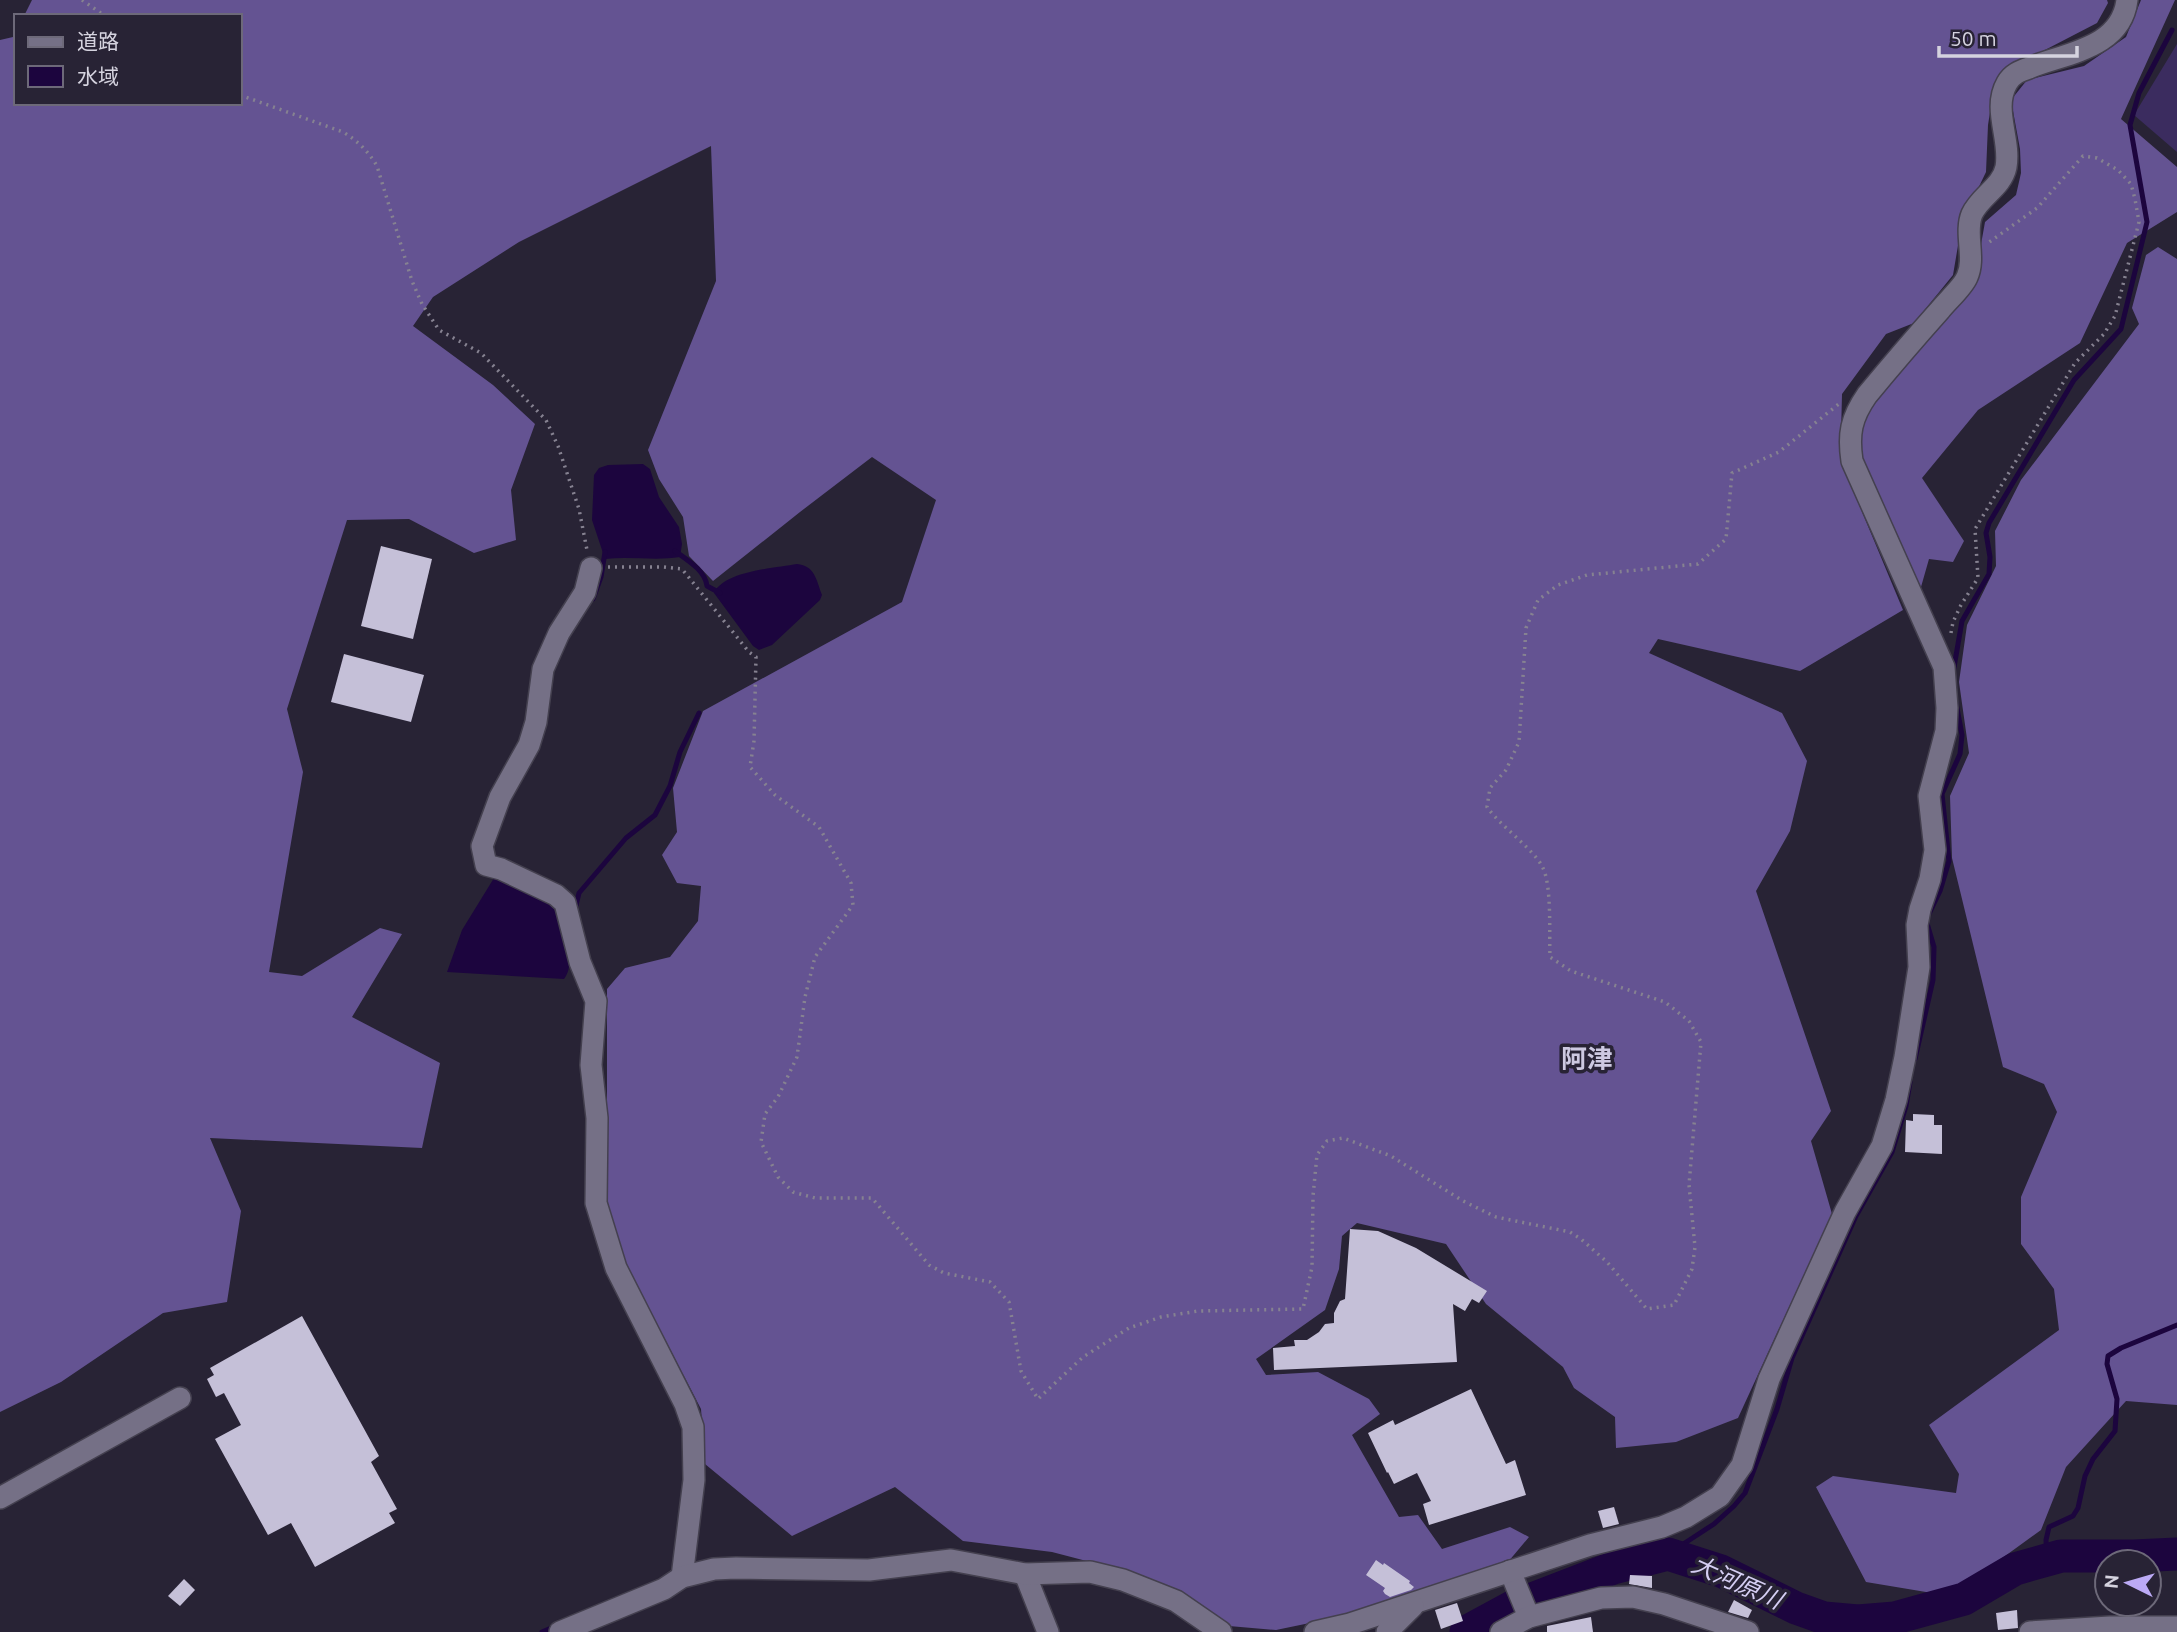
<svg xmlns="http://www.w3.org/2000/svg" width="2177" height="1632" font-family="Ubuntu,'Noto Sans JP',sans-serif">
	<rect width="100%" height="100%" fill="#282335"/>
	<path fill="#3b2c5f" d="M2177,44v108l-43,-37z"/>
	<g fill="#645392">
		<path d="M32,0h2075l1,3 -11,20 -54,28 -37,17 -13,25 -5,32 -2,47 -24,50 -9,53 -39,48 -28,11 -44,60 -1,41 9,48 53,127 -103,61 -142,-32 -9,14 133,60 25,48 -17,70 -34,60 75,220 -20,30 21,73 -94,204 -62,24 -60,6 -1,-31 -41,-29 -11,-21 -77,-63 -40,-60 -89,-21 -15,13 -3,33 -14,41 -69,49 10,16 52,-3 51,27 11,15 -28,21 47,82 19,-2 24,34 68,-22 19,10 -21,25 -150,51 -82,17 -47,-4 -85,-50 -92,-24 -89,-11 -68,-54 -103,49 -87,-72 -4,-55 -94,-181v-239l18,-21 45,-11 28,-36 3,-35 -24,-3 -15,-28 15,-23 -4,-44 30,-77 199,-109 34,-102 -64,-43 -72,55 -87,69 -24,-25 -6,-39 -24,-38 -11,-29 68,-169 -5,-135 -192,96 -86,55 -20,29 80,59 42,39 -24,66 5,50 -42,13 -65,-34 -62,1 -60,189 16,63 -34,200 33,4 78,-48 22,6 -50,83 88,46 -18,85 -212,-10 31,73 -14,91 -64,11 -102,69 -61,30v-1372l13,-3 3,-5v71h224v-87h-216z"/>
		<path d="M2141,0h34l-54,119 56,48v45l-50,31 -47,100 -102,67 -56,68 42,63 -11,21 -24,-3 -10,35 -61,-135 1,-28 7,-21 109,-132 10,-56 31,-27 5,-22 -1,-24 -9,-49 16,-20 57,-14 42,-29z"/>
		<path d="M2158,247l19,12v1146l-51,-4 -60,66 -25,63 -91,66 -84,-14 -50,-95 17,-11 123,17 3,-19 -30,-49 130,-95 -5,-41 -33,-45v-47l36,-85 -13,-28 -41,-17 -51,-209 -2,-62 19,-43 -10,-71 8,-57 29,-59 -1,-35 26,-51 118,-156 -7,-16 14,-53z"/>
	</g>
	<g fill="#1c053e">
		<path d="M643,464l7,5 9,28 20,30 3,17 -2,13c-25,4 -50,-1 -75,2l-13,-39 2,-45 5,-7 9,-3z"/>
		<path d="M797,564c18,2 19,15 25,31l-2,5 -48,45 -13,5 -6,-4 -39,-53c10,-22 61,-25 83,-29z"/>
		<path d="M494,878l13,2 53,26c4,18 17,58 4,73l-117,-7 15,-42z"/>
	</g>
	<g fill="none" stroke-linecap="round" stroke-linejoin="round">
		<g stroke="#1c053e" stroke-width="5">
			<path d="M675,551c12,9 30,19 32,35l13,7"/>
			<path d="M593,599l8,-22 4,-25"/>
			<path d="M1953,673l9,-52 27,-47 1,-17 -4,-24 3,-10 85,-143 47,-51 26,-107 -17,-97 9,-32 33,-63"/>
			<path d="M575,910l4,-17 47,-55 29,-23 15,-29 10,-34 19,-39"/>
			<path d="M1915,1059l18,-79 1,-33 -8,-27 14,-29 9,-30 -7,-67 18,-40 2,-19 -6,-32"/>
			<path d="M1668,1554l46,-30 20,-18 11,-13 32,-84 15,-51 64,-142 36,-64 14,-46 4,-24"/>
			<path d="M2047,1560l-1,-20 3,-13 24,-11 5,-8 7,-32 8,-17 22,-28 2,-32 -10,-35 1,-8 13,-8 56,-23"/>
			<path d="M542,1632l14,-6"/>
		</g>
		<path stroke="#1c053e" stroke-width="33" d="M1466,1632l48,-26 99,-38 55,-14 53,17 75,37 28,10 34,3 37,-3 69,-19 51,-30 46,-13h73l43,-2"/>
	</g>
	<g fill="#c5c0d8">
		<path d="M381,546l51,13 -19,80 -52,-13z"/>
		<path d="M344,654l80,21 -13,47 -80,-20z"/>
		<path d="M1913,1114l21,1v10h8v29l-37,-2 1,-32 7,1z"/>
		<path d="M1350,1229l28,2 38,17 71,43 -8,12 -7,-4 -7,12 -12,-7 4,58 -183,8 -1,-22 22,-2 -1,-6h13l12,-8 6,-8 9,-1v-10l6,-12 5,-2z"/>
		<path d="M302,1316l77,140 -8,6 26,47 -8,4 6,10 -80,44 -24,-44 -23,12 -53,-96 26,-14 -17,-32 -8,4 -9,-18 7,-4 -4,-7z"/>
		<path d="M1471,1389l35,75 9,-4 11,35 -97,30 -6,-21 8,-3 -14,-28 -23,11 -6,-12 -1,1 -19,-40 25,-13 2,5z"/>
		<path d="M1614,1507l5,17 -16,4 -5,-17z"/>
		<path d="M1376,1560l7,5 1,-2 26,18 -1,2 5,4 -3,3 -21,7 -5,-3 -2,-3 2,-3 -19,-13z"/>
		<path d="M1630,1575l22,1v12l-23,-4z"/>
		<path d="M184,1579l11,11 -15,16 -12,-10z"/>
		<path d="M1734,1600l18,10 -4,8 -20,-6z"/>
		<path d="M1457,1603l6,18 -22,8 -6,-19z"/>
		<path d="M2017,1610l1,18 -20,2 -2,-17z"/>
		<path d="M1591,1617l2,15h-46v-6z"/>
	</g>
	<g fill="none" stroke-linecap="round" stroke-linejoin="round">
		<defs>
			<g id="minor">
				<path d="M591,568l-6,24 -26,41 -16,36 -7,53 -7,23 -29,52 -18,49 4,19 15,4 55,26 9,8 15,59 16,39 -5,64 6,53 -1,85 20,65 69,136 8,23 1,53 -12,97"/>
				<path d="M0,1498l180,-100"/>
				<path d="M1510,1571l19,46"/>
				<path d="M1025,1574l23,58"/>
				<path d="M560,1632l104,-43 18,-12 32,-8 22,-1 133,2 82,-10 74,14 65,-2 33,8 53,21 45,31"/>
				<path d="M1315,1632l35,-8 240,-79 72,-18 24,-10 34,-21 22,-31 27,-86 76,-167 37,-66 14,-46 9,-43 14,-90 -2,-42 3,-16 10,-30 5,-29 -6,-54 17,-65 1,-23 -3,-41 -92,-206c-4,-27 -1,-43 15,-66 24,-29 48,-57 73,-85 7,-9 23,-23 27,-33 9,-19 -3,-44 5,-63 8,-18 30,-27 34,-47 5,-28 -14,-58 1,-84 5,-9 13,-12 22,-15 36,-15 92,-19 98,-68"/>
				<path d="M1387,1632l26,-26"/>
				<path d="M1501,1632l28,-15 72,-19 32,-1 31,7 84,28"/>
				<path d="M2030,1632l80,-5h67"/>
			</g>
		</defs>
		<use href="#minor" stroke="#44404f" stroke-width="24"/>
		<g stroke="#868291" stroke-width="3.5" stroke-dasharray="2 5" stroke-linecap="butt">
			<path d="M82,0l23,16"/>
			<path d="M240,95l103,37c15,9 25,19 34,34l35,115 10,23 17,26 42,23 65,67 12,26 21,63 8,41"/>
			<path d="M608,567h56l18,2 67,83 7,5 -2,84 -4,26 25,28 44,32 32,56 2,22 -38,52 -10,40 -8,60 -19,40 -13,17 -4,28 17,35 15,15 22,6h57l57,67 15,8 46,9 19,20 12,69 17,28 45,-42 46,-29 32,-11 37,-6 105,-2 9,-42 1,-71 4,-41 10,-14 16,-3 48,18 72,45 33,16 74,15 11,7 26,23 40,47 27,-4 18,-36 3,-22 -6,-62 12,-143 -12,-21 -24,-19 -94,-31 -21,-14c-1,-22 2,-70 -7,-89 -9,-19 -42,-41 -56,-61l3,-19 16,-18 13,-28 7,-114 12,-28 20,-15 29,-10 111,-11 28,-25 6,-66 47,-21 61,-49"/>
			<path d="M1951,633l2,-11 8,-17 17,-27 -3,-49 100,-166 29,-29 11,-18 24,-94 -4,-23 -4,-15 -13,-14 -21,-12 -14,-2 -46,52 -49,35"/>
		</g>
		<use href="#minor" stroke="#757086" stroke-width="21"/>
	</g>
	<g text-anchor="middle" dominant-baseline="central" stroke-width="7" stroke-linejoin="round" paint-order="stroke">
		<g font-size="24" font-style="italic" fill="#d5cef3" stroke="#282335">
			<text transform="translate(1737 1582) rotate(24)">大河原川</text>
		</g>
		<g font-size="26" font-weight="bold" fill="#cdc9e1" stroke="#282335">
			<text x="1587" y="1058">阿津</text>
		</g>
	</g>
	<rect x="14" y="14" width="228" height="91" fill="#282335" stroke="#6d6979" stroke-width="2"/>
	<rect x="28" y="37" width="35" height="10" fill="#757086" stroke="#6d6979" stroke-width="2"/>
	<text x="77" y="49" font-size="21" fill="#d5d3df">道路</text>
	<rect x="28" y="66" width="35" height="21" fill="#1c053e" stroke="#6d6979" stroke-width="2"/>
	<text x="77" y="84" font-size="21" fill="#d5d3df">水域</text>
	<g transform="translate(2128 1583) rotate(275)"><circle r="33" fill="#282335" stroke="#6d6979" stroke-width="2"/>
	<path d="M0-5L12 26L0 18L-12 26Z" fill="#bcaaf6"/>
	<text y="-10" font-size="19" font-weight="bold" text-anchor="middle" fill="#d5d3df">N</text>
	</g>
	<path d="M1939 46v10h138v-10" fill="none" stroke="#d5d3df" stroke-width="3.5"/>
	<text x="1950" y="46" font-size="21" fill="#d5d3df" stroke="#282335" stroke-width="5" paint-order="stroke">50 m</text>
</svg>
